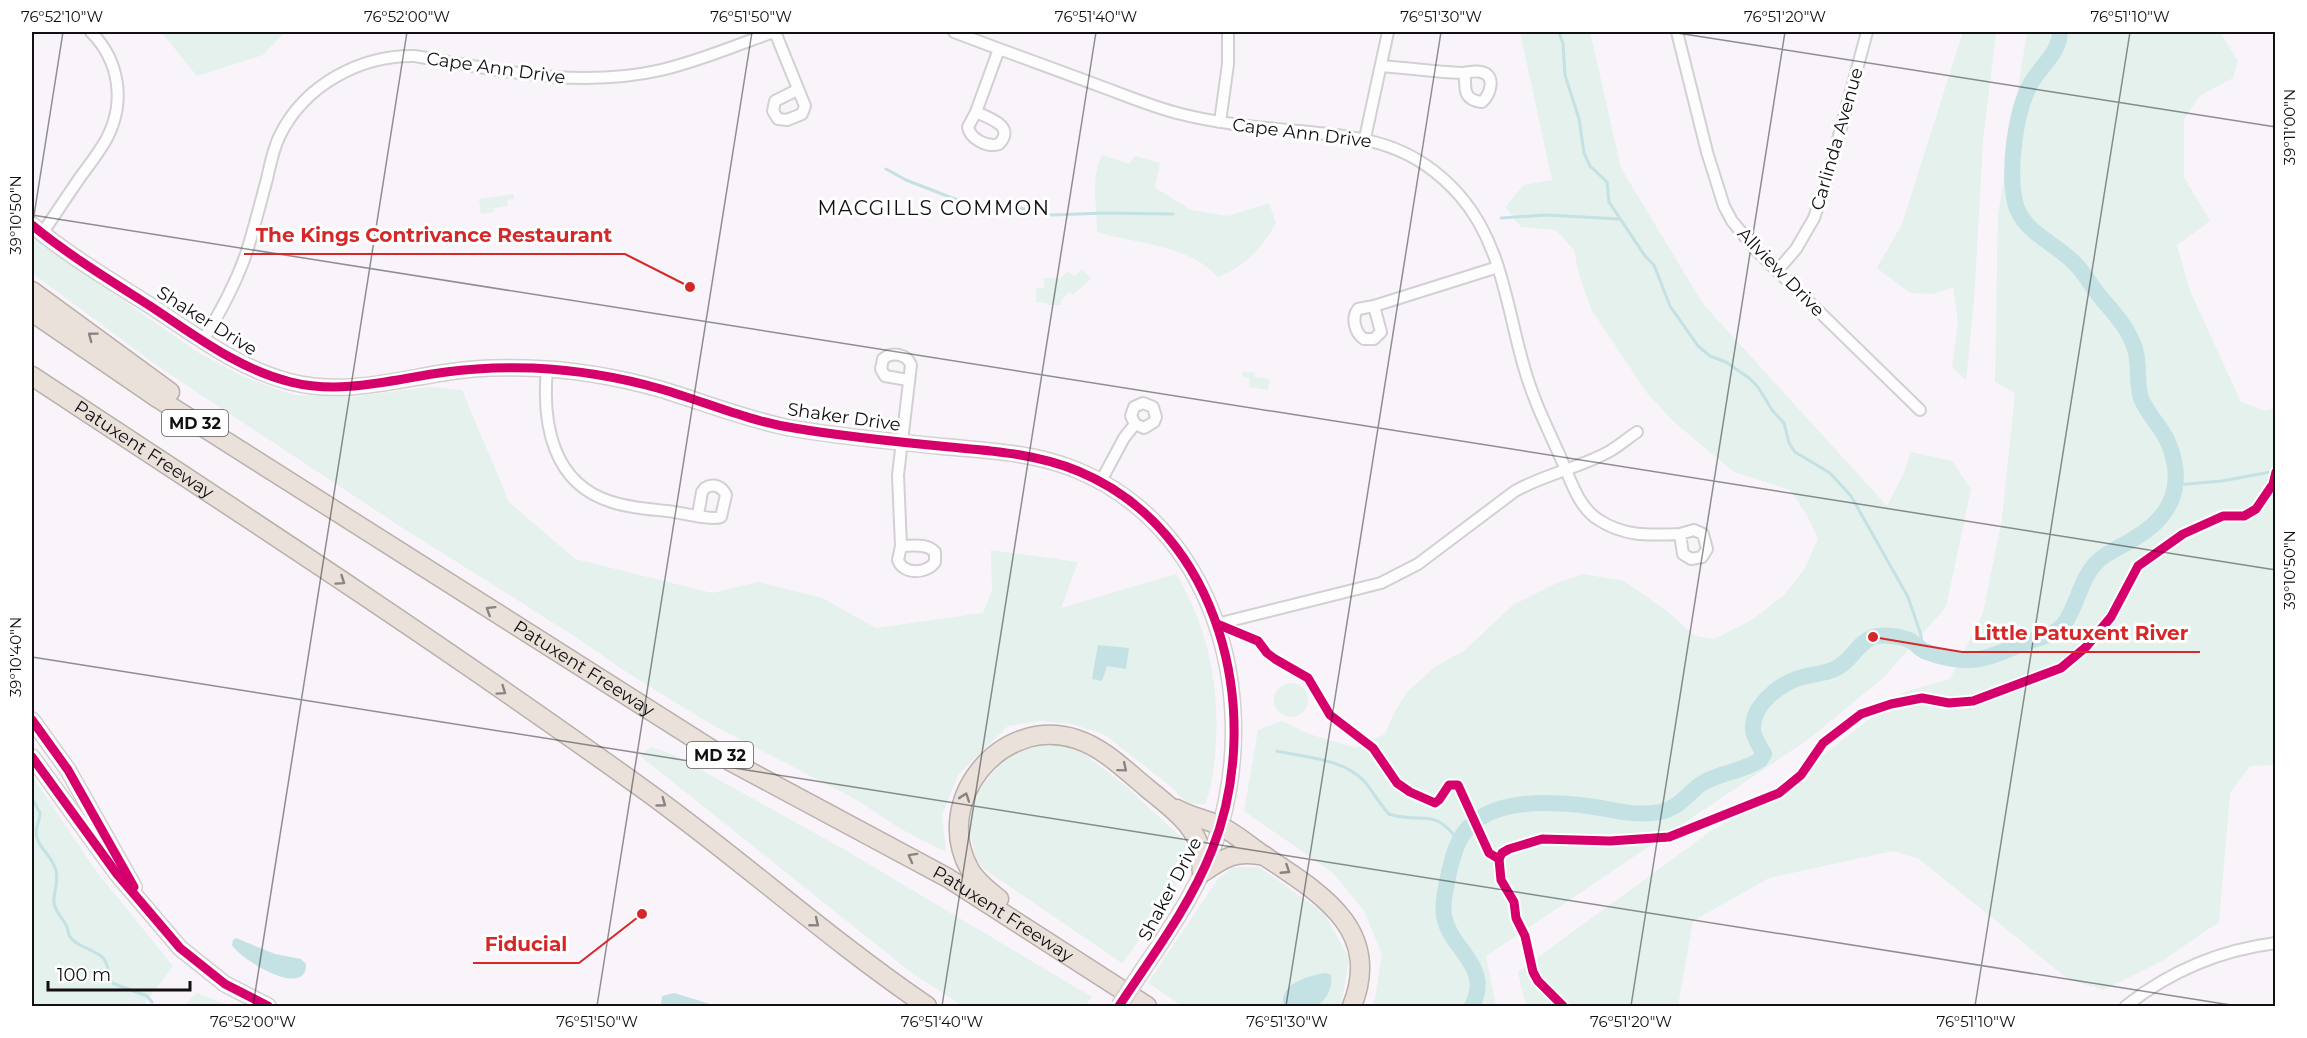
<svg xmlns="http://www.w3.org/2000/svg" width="2307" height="1038" font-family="Montserrat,sans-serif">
	<rect width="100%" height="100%" fill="#f8f4fa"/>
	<g fill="#e4f1ec">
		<path d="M161,32h124l-22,23 -66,21z"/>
		<path d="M1520,32h70l31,136 82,136 184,202 17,-33 7,-21 41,9 19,28 -25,118 -62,70 -75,62 -323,217 10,50h-124l3,-7 7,-45 -18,-43 -31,-38 -89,-62 14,-81 24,-9 27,13 47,14 29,-14 8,-19 14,-23 28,-25 30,-17 48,-45 44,-22 26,-9 41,7 40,28 31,27 19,3 38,-19 32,-25 20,-25 14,-31 -11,-24 -17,-25 -56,-18 -60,-50 -27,-29 -56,-84 -12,-35 -5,-24 -18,-20 -35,-3 -16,-20 19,-22 28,-5z"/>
		<path d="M1963,32h33l-13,109 -9,160 -8,79 -14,-13 6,-44 -5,-36 -20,7 -23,-1 -33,-25 25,-44z"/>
		<path d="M2027,32h193l18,29 -5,17 -34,18 -15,24v57l26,44 -33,24 13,46 51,111 25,9 9,-3v357l-25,1 -20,27 -11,129 -57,39 -59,29 -35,-11 -149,-120 -26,-8 -124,27 -76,43 -15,85h-152l-8,-34 193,-141 59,-34 134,-105 46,-13 33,-66 19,-94 13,-126 -20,-11 3,-167z"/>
		<path d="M1102,155l27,9 6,-8 25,7 -5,25 36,22 37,6 41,-13 7,20c-14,25 -31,44 -58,54 -30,-32 -78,-33 -118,-44l-3,-2c0,-28 -7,-50 5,-76z"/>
		<path d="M513,194l1,5 -7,1 1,6 -14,2v4l-13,2 -2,-15z"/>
		<path d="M32,237l167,116 45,24 49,18 59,2 77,-10 33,3 47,112 66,57 137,34 46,-11 64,16 54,30 107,-15 9,-22 -1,-41 87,12 -17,46 115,-34c35,57 46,125 38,190 -2,14 -3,27 -9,40l-18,-1 -17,-17 -65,-51 -33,-11 -32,-3 -32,5 -50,49 -16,40 4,37 -47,-24 -42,-28 -143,-74 -86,-53 -57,-39 -173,-109 -239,-158 -127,-94z"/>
		<path d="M1082,269l9,10 -18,16 -3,-3 -9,8v5h-14v-2l-11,-1v-14h8v-10h17l7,-7 6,6z"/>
		<path d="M1243,371l12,2v4l15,2 -2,11 -19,-3 1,-9 -8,-2z"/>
		<circle cx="1291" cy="700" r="17"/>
		<path d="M1035,743l40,4 51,39 59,55 1,27 -32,53 -32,42 -138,-94 -8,-11 -7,-30 4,-30 31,-40z"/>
		<path d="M652,747l22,8 159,88 259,154 -7,9h-122l-51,-33 -273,-218z"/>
		<path d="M32,776l64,95 77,95 -30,40h-111z"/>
		<path d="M1233,867h26l65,46 25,45 -8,48h-159l-34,-23 70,-104z"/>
		<path d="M197,993l33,13h-47z"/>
	</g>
	<g fill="#c4e1e4">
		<path d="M1098,645l31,3 -3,21 -19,-3 -5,15 -10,-2z"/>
		<path d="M236,938l39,16 26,5 5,5c1,36 -65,-4 -74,-19l1,-5z"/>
		<path d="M1326,973l5,2c2,12 -5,29 -18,31 -9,2 -20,1 -29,0 -7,-22 26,-31 42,-33z"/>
		<path d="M674,993l43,13h-52l-4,-2 1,-8z"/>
	</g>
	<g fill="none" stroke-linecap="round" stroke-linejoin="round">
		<g stroke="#c4e1e4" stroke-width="3">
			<path d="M1559,32l4,12 2,31 14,44 5,34 6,13 17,16 2,20 36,54 9,9 16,41 28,40 12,10 16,6 23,16 9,9 14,23 12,13 5,20 6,9 35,21 21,23 57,101 13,38 1,15"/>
			<path d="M886,169l20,11 54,21 21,4 30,1 41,9 52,-2 69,1"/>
			<path d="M1501,218l45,-3 73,4"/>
			<path d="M2176,485l46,-4 54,-10"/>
			<path d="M1277,751c27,6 67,8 87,30 9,10 15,23 25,33 32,11 45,-9 70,28"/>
			<path d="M32,798l8,15c0,6 -3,12 -4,18 0,17 17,24 20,40 3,12 -3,20 -2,32 1,9 9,15 13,24 1,2 1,6 2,8 6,12 26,14 34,23 7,7 4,17 9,25l35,13 5,6"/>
		</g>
		<path stroke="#c4e1e4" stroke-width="16" d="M1472,1006c21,-40 -22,-56 -28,-90 -3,-15 8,-61 15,-75 22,-44 88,-40 129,-35 23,3 48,11 72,6 19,-4 26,-17 41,-28 16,-11 41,-12 59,-24l4,-6c-4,-7 -11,-17 -11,-25 -1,-25 29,-47 50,-52 13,-4 26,-3 37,-11 12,-7 19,-24 33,-29 11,-3 28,-1 38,4 5,3 8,7 13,10 13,5 29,9 43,9 18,1 41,-11 58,-17 14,-6 28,-6 39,-19 14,-19 16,-46 34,-63 11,-10 25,-15 37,-23 39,-23 51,-56 32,-98 -7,-15 -20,-26 -26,-42 -5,-16 -1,-33 -6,-49 -6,-20 -20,-35 -33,-50 -9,-10 -15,-22 -23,-31 -19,-24 -57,-34 -64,-66 -7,-32 0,-90 16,-119 11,-19 28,-29 29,-51"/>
		<defs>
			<g id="street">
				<path d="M775,32l30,74 -3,8 -15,6 -9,-1 -5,-8 2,-10 22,-11"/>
				<path d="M954,32c47,18 95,35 143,53 28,10 55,22 84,29 35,9 71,13 107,16 71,7 123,9 173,67 41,48 46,112 63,170 9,33 25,64 39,96 8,19 17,46 36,57 26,17 51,15 81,14l3,20 8,5 11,-2 5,-8 -4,-15 -9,-4 -14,4"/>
				<path d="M1677,32l30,120 17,54 8,15 24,29 164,160"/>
				<path d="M1381,66c27,2 54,6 81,7 6,0 13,-3 19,-1 16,3 9,23 1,30 -19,-2 -17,-13 -17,-29"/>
				<path d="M976,112c13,6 40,14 23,32 -11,4 -29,-5 -31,-17l8,-15 23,-63"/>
				<path d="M1220,122l8,-58v-32"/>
				<path d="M1365,138l23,-106"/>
				<path d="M42,234c13,-20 26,-39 39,-58 9,-12 19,-25 26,-38 19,-37 12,-78 -16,-106"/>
				<path d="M1777,271l19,-22 18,-31 14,-42 39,-144"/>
				<path d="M1374,306l7,26 -7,7h-10c-9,-6 -13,-21 -6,-30l16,-3 124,-39"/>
				<path d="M203,340c17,-27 32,-55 43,-86 8,-25 14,-50 21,-75 3,-14 6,-30 13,-44 25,-50 80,-80 135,-79 82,14 163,33 246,14 39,-9 75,-25 113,-38"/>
				<path d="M547,369c-5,54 5,115 65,133 18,6 36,7 55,9 12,1 45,10 54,6l5,-22c-4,-9 -13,-12 -21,-7l-3,4 -4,23"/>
				<path d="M1101,481l23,-43 11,-14 -4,-8 3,-9 9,-4 10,4 3,10 -2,5 -10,6 -9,-4"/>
				<path d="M901,546l-3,14c5,15 29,14 37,2v-10c-9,-9 -22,-6 -34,-6l-3,-71 13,-110c-4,-11 -19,-14 -28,-6l-2,10 4,7 23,4"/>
				<path d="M1217,624l164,-41 37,-19 97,-73c30,-17 65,-23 95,-40 10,-6 18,-13 27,-19"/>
				<path d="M2126,1006c43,-34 94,-56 150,-63"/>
			</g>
			<g id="secondary">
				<path d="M32,225c36,30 79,56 119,81 44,29 88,63 140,76 51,13 101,-1 151,-9 28,-5 56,-6 84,-5 46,1 91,9 134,21 43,13 85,30 130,39 52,9 106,14 159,19 43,4 85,6 125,22 140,56 185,222 146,358 -15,51 -46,97 -76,141"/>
				<path d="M32,720l36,50 66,117"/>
				<path d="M32,757l85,117 63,74 45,36 43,22"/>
			</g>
			<g id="highway">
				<path d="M32,291l138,101"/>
				<path id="s1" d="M32,312l127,87 571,362 218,117 199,128"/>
				<path id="s2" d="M32,376c204,134 408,267 607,410 98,70 188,152 288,220"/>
				<path d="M1177,809c14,8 29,10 43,17 17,8 33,23 49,33 54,36 113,72 83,147"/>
				<path d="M999,899c-10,-8 -22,-17 -29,-29 -39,-69 31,-155 106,-131 28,9 49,31 71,49 18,15 45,34 52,57 2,9 2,19 3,28 23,-16 34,-23 63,-17"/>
			</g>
		</defs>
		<use href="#street" stroke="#d3d0d4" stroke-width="14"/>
		<use href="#secondary" stroke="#d3d0d4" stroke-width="18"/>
		<use href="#highway" stroke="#baafaa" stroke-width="21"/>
		<use href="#street" stroke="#fefdfe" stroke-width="10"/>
		<use href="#secondary" stroke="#fefdfe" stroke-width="15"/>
		<use href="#highway" stroke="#eae1db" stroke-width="18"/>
		<defs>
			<path id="secondary-bridge" d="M1119,1006l25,-38"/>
		</defs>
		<use href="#secondary-bridge" stroke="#d3d0d4" stroke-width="18" stroke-linecap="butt"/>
		<use href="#secondary-bridge" stroke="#fefdfe" stroke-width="15"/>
		<defs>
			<g id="cycleway">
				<path d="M32,225c35,29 76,54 115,79 45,29 90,65 144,78 52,13 103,-3 155,-10 28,-4 58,-5 87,-4 43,2 86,9 128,21 45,13 87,32 133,39 52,9 104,14 156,19 44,4 87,7 128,24 143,59 188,243 134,379 -22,56 -60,106 -93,156"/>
				<path d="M1217,624l41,17 9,12 8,6 33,19 22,37 43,33 24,35 13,9 25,11 4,-3 10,-15h9l31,68 10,6"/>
				<path d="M32,720l36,50 66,117"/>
				<path d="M32,757l85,117 63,74 45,36 43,22"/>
				<path d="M1563,1006l-25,-25 -5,-9 -8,-36 -9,-18 -2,-16 -13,-22 -2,-21 3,-6 7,-4 33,-10 68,2 59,-4 110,-44 22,-18 22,-32 38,-29 30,-10 31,-6 27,5 24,-2 88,-33 25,-21 25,-30 27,-51 45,-32 40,-18h21l12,-7 17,-25 3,-12"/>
			</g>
		</defs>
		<use href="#cycleway" stroke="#fff" stroke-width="13"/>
		<use href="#cycleway" stroke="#d6006c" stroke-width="9"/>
	</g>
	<defs><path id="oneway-chevron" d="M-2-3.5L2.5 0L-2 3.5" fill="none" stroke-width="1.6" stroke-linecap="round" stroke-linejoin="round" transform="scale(1.5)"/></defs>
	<g stroke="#898381">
		<use href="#oneway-chevron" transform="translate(92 336) rotate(-143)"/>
		<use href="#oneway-chevron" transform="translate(341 581) rotate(34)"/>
		<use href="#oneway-chevron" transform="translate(490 610) rotate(-148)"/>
		<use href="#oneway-chevron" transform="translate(502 691) rotate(35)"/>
		<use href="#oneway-chevron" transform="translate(1123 768) rotate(40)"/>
		<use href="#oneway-chevron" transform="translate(965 797) rotate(-71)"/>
		<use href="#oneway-chevron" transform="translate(662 803) rotate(36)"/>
		<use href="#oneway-chevron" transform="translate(912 857) rotate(-151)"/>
		<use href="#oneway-chevron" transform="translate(1286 870) rotate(33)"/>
		<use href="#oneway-chevron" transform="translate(815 923) rotate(39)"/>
	</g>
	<path fill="none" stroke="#121013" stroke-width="1.5" stroke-opacity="0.45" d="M1671,32l605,95M32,215l2244,355M32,228l31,-196M32,657l2205,349M253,1006l154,-974M597,1006l155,-974M942,1006l154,-974M1286,1006l155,-974M1631,1006l154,-974M1975,1006l155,-974"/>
	<g text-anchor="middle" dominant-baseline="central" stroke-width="6" stroke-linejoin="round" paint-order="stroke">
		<g fill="#fff" stroke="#59585a" stroke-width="1.5">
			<rect x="162" y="410" width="66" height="26" rx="4.5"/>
			<rect x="687" y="742" width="66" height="26" rx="4.5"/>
		</g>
		<g font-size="16" font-weight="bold" fill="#121013">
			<text x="195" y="423">MD 32</text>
			<text x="720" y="755">MD 32</text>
		</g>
		<g font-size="18" fill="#121013" stroke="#fff">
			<text transform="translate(496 68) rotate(8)">Cape Ann Drive</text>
			<text transform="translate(1302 133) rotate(7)">Cape Ann Drive</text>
			<text transform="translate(1837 139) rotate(-74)">Carlinda Avenue</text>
			<text transform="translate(1781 272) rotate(46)">Allview Drive</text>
			<text transform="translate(207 321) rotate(32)">Shaker Drive</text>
			<text transform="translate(844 417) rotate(8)">Shaker Drive</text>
			<text stroke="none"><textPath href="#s2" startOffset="134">Patuxent Freeway</textPath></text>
			<text stroke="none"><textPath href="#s1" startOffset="657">Patuxent Freeway</textPath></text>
			<text transform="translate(1170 889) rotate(-62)">Shaker Drive</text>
			<text stroke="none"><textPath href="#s1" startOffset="1143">Patuxent Freeway</textPath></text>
		</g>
		<g font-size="20" letter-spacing="1.5" fill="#121013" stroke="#fff">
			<text x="934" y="208">MACGILLS COMMON</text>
		</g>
	</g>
	<path fill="none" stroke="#d62828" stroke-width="2" d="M690 287L625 254H244M1873 637L1962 652H2200M642 914L579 963H473"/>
	<g fill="#d62828" stroke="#fff" stroke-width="2">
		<circle cx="690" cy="287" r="6"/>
		<circle cx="1873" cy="637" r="6"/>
		<circle cx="642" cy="914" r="6"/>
	</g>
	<g font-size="20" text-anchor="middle" font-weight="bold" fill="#d62828" stroke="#fff" stroke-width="6" stroke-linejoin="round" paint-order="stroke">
		<text x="434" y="242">The Kings Contrivance Restaurant</text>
		<text x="2081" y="640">Little Patuxent River</text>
		<text x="526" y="951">Fiducial</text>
	</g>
	<rect width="2307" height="1038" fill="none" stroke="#ffffff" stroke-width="66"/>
	<path d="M48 981v9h142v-9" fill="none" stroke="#121013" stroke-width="3"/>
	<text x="57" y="981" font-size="18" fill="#121013" stroke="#ffffff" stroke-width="4.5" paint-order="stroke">100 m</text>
	<rect x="33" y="33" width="2241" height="972" fill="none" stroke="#121013" stroke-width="2"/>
	<g font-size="15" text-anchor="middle" fill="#121013">
		<text x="62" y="22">76°52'10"W</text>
		<text x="407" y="22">76°52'00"W</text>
		<text x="751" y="22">76°51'50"W</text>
		<text x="1096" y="22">76°51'40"W</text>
		<text x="1441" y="22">76°51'30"W</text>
		<text x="1785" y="22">76°51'20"W</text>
		<text x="2130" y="22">76°51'10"W</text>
		<text transform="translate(2290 127) rotate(-90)" y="5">39°11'00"N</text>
		<text transform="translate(16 215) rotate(-90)" y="5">39°10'50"N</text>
		<text transform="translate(2290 570) rotate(-90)" y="5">39°10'50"N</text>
		<text transform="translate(16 657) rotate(-90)" y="5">39°10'40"N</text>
		<text x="253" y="1027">76°52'00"W</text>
		<text x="597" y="1027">76°51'50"W</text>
		<text x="942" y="1027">76°51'40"W</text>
		<text x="1287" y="1027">76°51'30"W</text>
		<text x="1631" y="1027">76°51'20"W</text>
		<text x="1976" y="1027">76°51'10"W</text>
	</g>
</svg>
